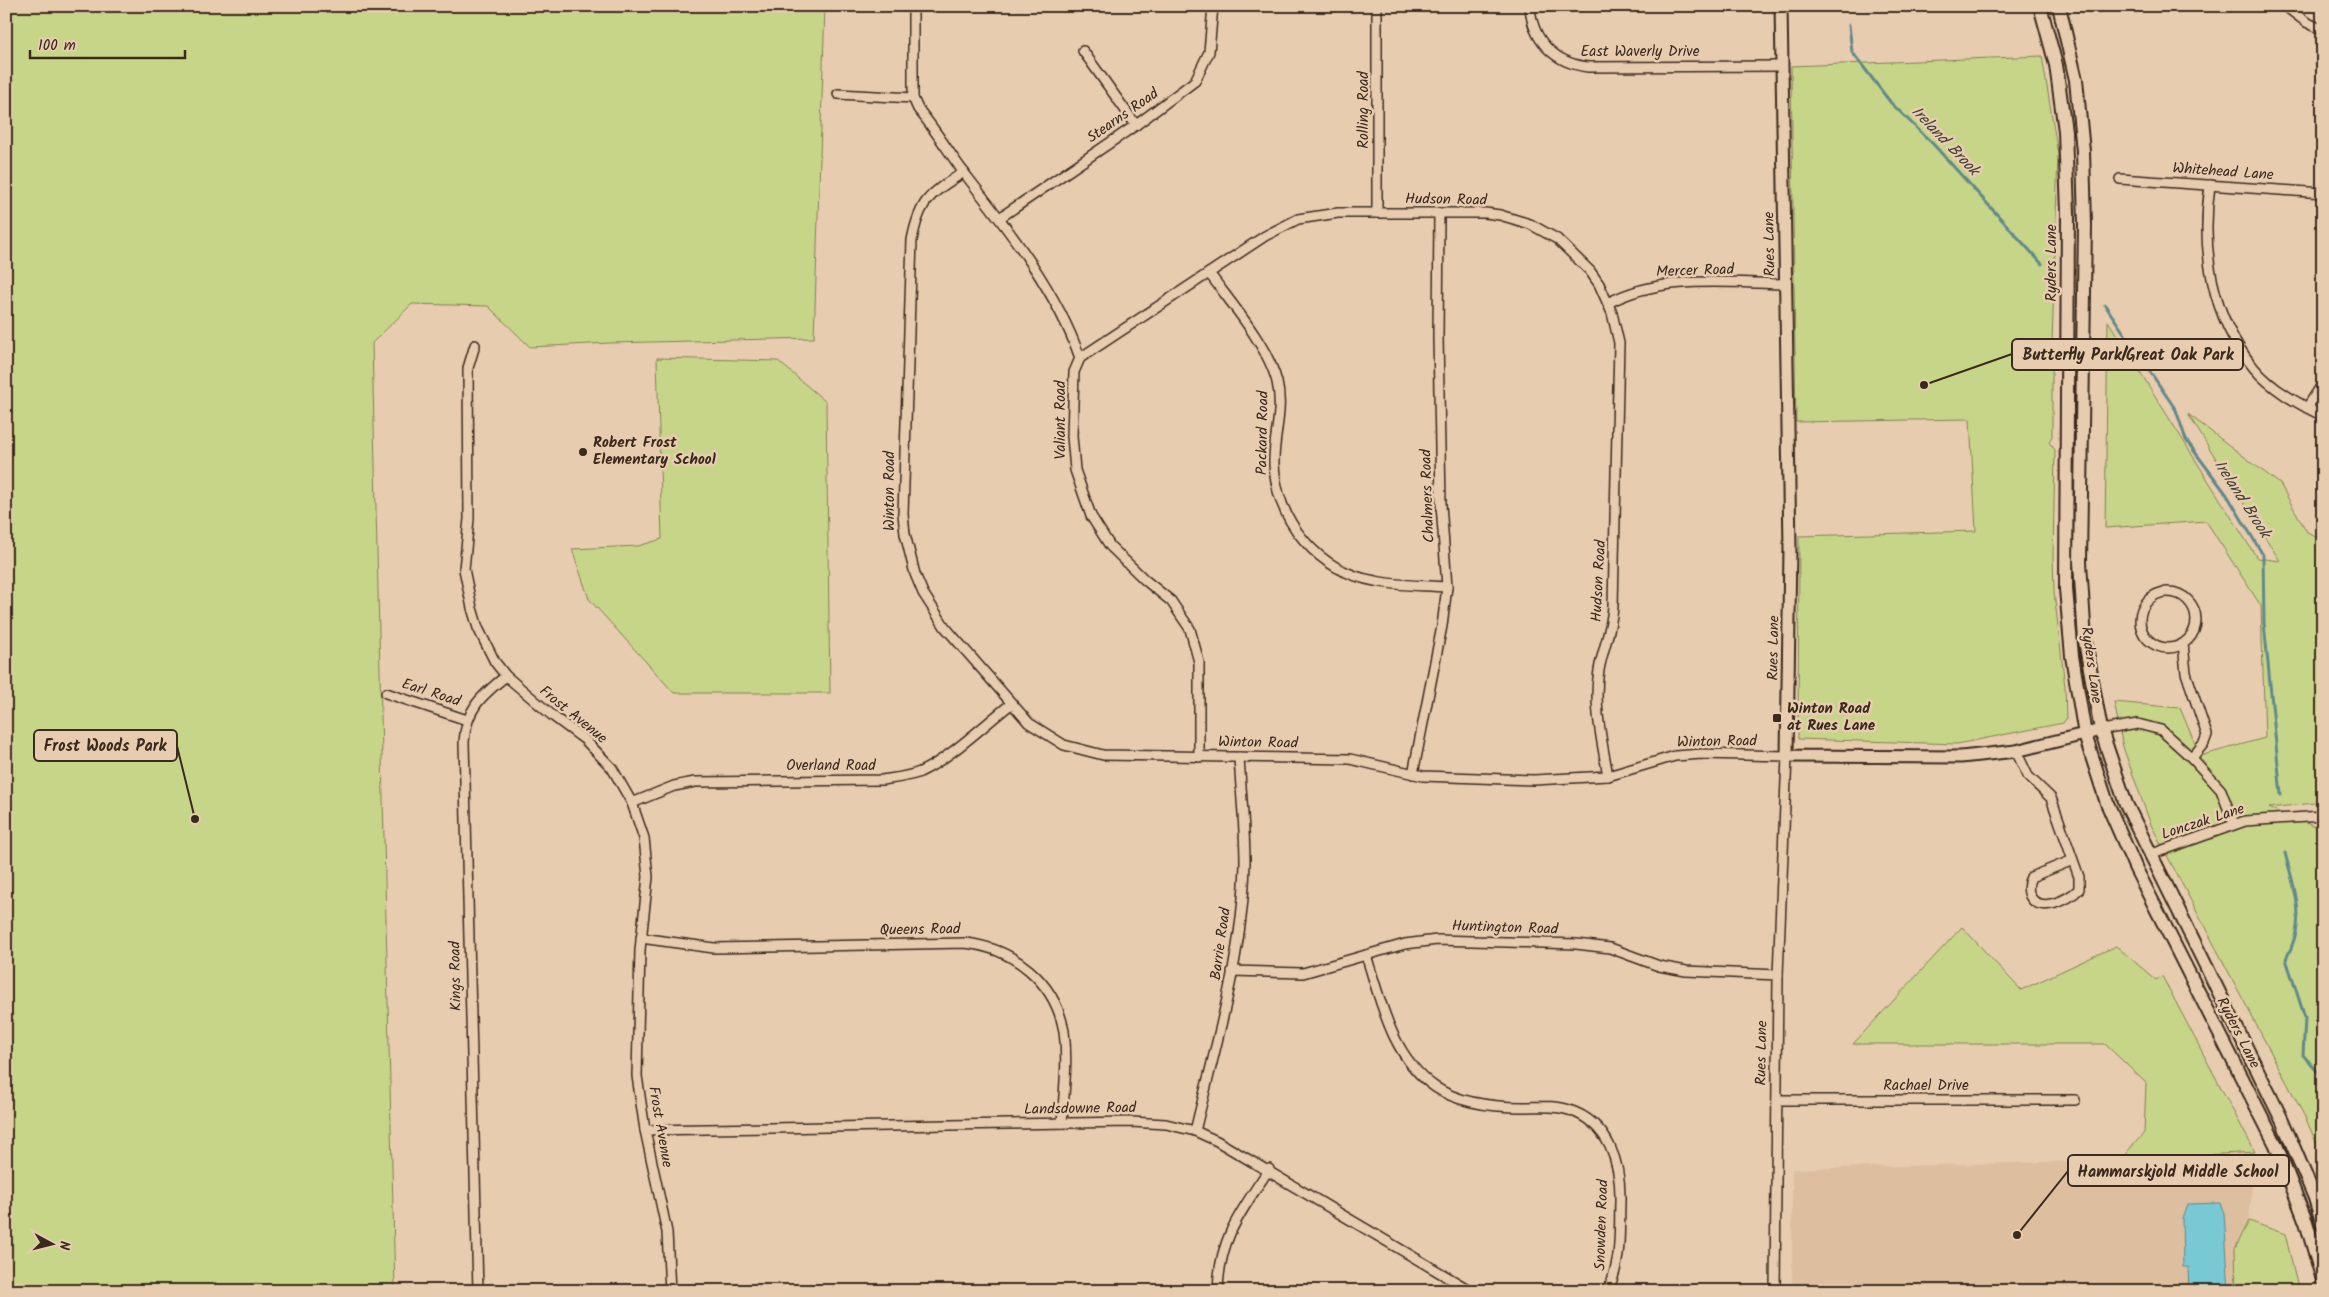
<svg xmlns="http://www.w3.org/2000/svg" width="2329" height="1297" font-family="Kalam,sans-serif">
	<rect width="100%" height="100%" fill="#e8ccaf"/>
	<filter id="ink" filterUnits="userSpaceOnUse"><feTurbulence type="fractalNoise" baseFrequency=".02" numOctaves="2"/><feDisplacementMap in="SourceGraphic" scale="10" xChannelSelector="R" yChannelSelector="G"/><feConvolveMatrix kernelMatrix="1 2 1 2 8 2 1 2 1" color-interpolation-filters="sRGB"/></filter>
	<g filter="url(#ink)">
		<path fill="#ddbe9f" d="M2255,1152l-6,69 -14,28 1,42h-444v-122l328,-9z"/>
		<g fill="#c7d589" stroke="#818054">
			<path d="M6,6h819l-11,332 -204,5 -80,4 -42,-41 -76,-2 -40,39 23,948h-389z"/>
			<path d="M2042,56l16,98 -6,190v92l-3,6 6,8 -2,106 1,36 11,95 1,32 -3,4 -106,21 -159,-5 1,-203 177,-5 -6,-112 -174,3 -5,-356z"/>
			<path d="M2108,321l149,237 23,3 -92,-147 92,70 27,48 16,7v263l-54,6 54,22v329l-17,-40 -155,-294 -28,-78 -9,-45 66,6 20,48 65,-18 -4,-132 -55,-85 -101,7z"/>
			<path d="M657,358l121,3 48,41 4,291h-156l-85,-94 -17,-50 66,-3 24,-7z"/>
			<path d="M1962,927l59,63 95,-44 40,34 6,-4 93,176 -135,8 24,-27 2,-50 -41,-39h-252z"/>
			<path d="M2249,1221l36,13 14,57h-63l-1,-42z"/>
		</g>
		<path fill="#79c9d4" stroke="#60898b" d="M2220,1203l4,10 5,78h-40l-1,-24h-5l-1,-49 5,-14z"/>
		<g fill="none" stroke-linecap="round" stroke-linejoin="round">
			<g stroke="#60898b" stroke-width="3">
				<path d="M1849,25l3,27 39,51 42,41 109,120"/>
				<path d="M2105,305l71,105 10,30 41,55 36,60 1,68 17,172"/>
				<path d="M2285,853c11,42 22,66 1,106l19,59 -2,37 20,23"/>
				<path d="M2323,1098v8"/>
			</g>
			<defs>
				<g id="minor">
					<path d="M913,6v92l5,11c17,20 31,44 47,65 43,55 92,117 115,184l-6,14 -2,64 3,34 16,46 19,30 35,34 26,21 19,28 9,33v95"/>
					<path d="M1377,6v207"/>
					<path d="M1530,6c2,35 25,57 58,61l194,-1"/>
					<path d="M2285,6l21,16 17,8"/>
					<path d="M1083,51l53,74"/>
					<path d="M838,94l75,4"/>
					<path d="M964,172c-34,22 -44,27 -52,68l-9,274 2,20 10,40 8,19 22,34 84,96 35,22 39,10 247,4 73,17 111,4 74,-4 67,-20 27,-2 85,2 -9,219 -3,316"/>
					<path d="M2120,179l203,14"/>
					<path d="M2210,185c-9,65 1,131 44,183 17,21 45,36 69,48"/>
					<path d="M1001,217l135,-92 59,-44 14,-29 4,-46"/>
					<path d="M1209,273c22,30 59,73 68,109 7,29 -4,54 -3,83 3,57 44,106 101,116 23,5 48,4 72,6"/>
					<path d="M1608,303c54,-29 119,-20 178,-19"/>
					<path d="M475,345l-7,23 1,151 -5,50 8,39 6,20 17,34 11,14 48,41 31,23 27,28 20,35 12,35 4,39 -8,73 -3,126 8,54 22,102 3,59"/>
					<path d="M1080,358l185,-122 33,-17 40,-6h147l15,2 30,9 27,15 33,32 9,13 13,29 7,30 -6,263c-1,23 -10,42 -14,64 -6,35 3,71 9,106"/>
					<path d="M2307,408l16,-25"/>
					<circle cx="2168" cy="620" r="28"/>
					<path d="M2183,644l3,29 21,62 -3,8 -12,15"/>
					<path d="M386,693l81,27"/>
					<path d="M2101,730l37,-6 23,6 31,28 29,32 13,34"/>
					<path d="M2016,751l12,25 23,22 28,79v12c-10,11 -40,25 -49,7 -3,-7 -2,-13 1,-19l42,-17"/>
					<path d="M1413,774l29,-148 5,-39 -6,-83 -3,-168 1,-123"/>
					<path d="M632,803l42,-17 21,-4 187,-2c12,-2 26,-3 38,-8 30,-14 64,-47 91,-68"/>
					<path d="M2152,854l93,-33 78,-5"/>
					<path d="M641,938l73,10 251,-5c48,5 90,38 99,88 4,30 0,61 -2,92"/>
					<path d="M1366,955c15,47 26,102 69,132 25,17 59,20 88,20 15,0 32,-2 46,3 40,13 52,53 51,92 -1,30 2,62 -13,89"/>
					<path d="M1232,971l71,2 102,-29 32,-4 139,4 34,4 49,18 27,5 92,4"/>
					<path d="M1777,1100h298"/>
					<path d="M645,1130l486,-8 35,2 29,7 22,10 254,150"/>
					<path d="M1195,1131c21,-87 48,-177 50,-268 0,-35 -4,-71 -6,-106"/>
					<path d="M478,1291l-14,-549c2,-33 17,-46 42,-66"/>
					<path d="M964,1291h21"/>
					<path d="M1218,1291c1,-53 23,-79 51,-122"/>
				</g>
				<path id="tertiary" d="M1781,6l9,542 -3,208 174,1 55,-6 85,-21"/>
				<g id="secondary">
					<path d="M2040,6l16,59 9,66 3,82 -2,376 6,67 13,79 22,68 29,66 140,276 30,77 17,58"/>
					<path d="M2059,6l17,74 7,71 2,74 -5,337 5,79 16,89 25,74 156,316 33,78 8,27"/>
				</g>
			</defs>
			<use href="#minor" stroke="#3b2a1e" stroke-width="12"/>
			<use href="#tertiary" stroke="#3b2a1e" stroke-width="15"/>
			<use href="#secondary" stroke="#3b2a1e" stroke-width="16"/>
			<use href="#minor" stroke="#e8ccaf" stroke-width="9"/>
			<use href="#tertiary" stroke="#e8ccaf" stroke-width="11"/>
			<use href="#secondary" stroke="#e8ccaf" stroke-width="12"/>
		</g>
	</g>
	<g fill="#3b2a1e" stroke="#e8ccaf" stroke-width="2">
		<circle cx="583" cy="452" r="5"/>
		<rect x="1772" y="713" width="10" height="10" rx="2.5"/>
	</g>
	<g text-anchor="middle" dominant-baseline="central" stroke-width="5" stroke-linejoin="round" paint-order="stroke">
		<g font-size="15" fill="#3b2a1e" stroke="#e8ccaf">
			<text x="1640" y="52">East Waverly Drive</text>
			<text transform="translate(1364 110) rotate(-90)">Rolling Road</text>
			<text transform="translate(1123 116) rotate(-35)">Stearns Road</text>
			<text transform="translate(2223 172) rotate(4)">Whitehead Lane</text>
			<text transform="translate(1446 200) rotate(1)">Hudson Road</text>
			<text transform="translate(1770 244) rotate(-91)">Rues Lane</text>
			<text transform="translate(2052 263) rotate(-90)">Ryders Lane</text>
			<text transform="translate(1695 271) rotate(-2)">Mercer Road</text>
			<text transform="translate(1061 420) rotate(-90)">Valiant Road</text>
			<text transform="translate(1263 433) rotate(-89)">Packard Road</text>
			<text transform="translate(890 491) rotate(-90)">Winton Road</text>
			<text transform="translate(1428 496) rotate(-92)">Chalmers Road</text>
			<text transform="translate(1599 581) rotate(-87)">Hudson Road</text>
			<text transform="translate(1774 648) rotate(-89)">Rues Lane</text>
			<text transform="translate(2091 665) rotate(82)">Ryders Lane</text>
			<text transform="translate(431 693) rotate(18)">Earl Road</text>
			<text transform="translate(573 715) rotate(39)">Frost Avenue</text>
			<text transform="translate(1717 742) rotate(-1)">Winton Road</text>
			<text transform="translate(1258 743) rotate(1)">Winton Road</text>
			<text x="831" y="766">Overland Road</text>
			<text transform="translate(2203 822) rotate(-18)">Lonczak Lane</text>
			<text transform="translate(1505 928) rotate(2)">Huntington Road</text>
			<text transform="translate(920 930) rotate(-1)">Queens Road</text>
			<text transform="translate(1221 944) rotate(-82)">Barrie Road</text>
			<text transform="translate(456 976) rotate(-91)">Kings Road</text>
			<text transform="translate(2238 1033) rotate(63)">Ryders Lane</text>
			<text transform="translate(1762 1053) rotate(-89)">Rues Lane</text>
			<text x="1926" y="1086">Rachael Drive</text>
			<text transform="translate(1080 1109) rotate(-1)">Landsdowne Road</text>
			<text transform="translate(660 1127) rotate(80)">Frost Avenue</text>
			<text transform="translate(1602 1225) rotate(-88)">Snowden Road</text>
		</g>
		<g font-size="15" font-weight="bold" fill="#3b2a1e" stroke="#e8ccaf" text-anchor="start">
			<text x="593" y="443">Robert Frost<tspan x="593" dy="17">Elementary School</tspan></text>
			<text x="1787" y="709">Winton Road<tspan x="1787" dy="17">at Rues Lane</tspan></text>
		</g>
		<g font-size="16" font-style="italic" fill="#444239" stroke="#e8ccaf">
			<text transform="translate(1945 141) rotate(46)">Ireland Brook</text>
			<text transform="translate(2242 499) rotate(57)">Ireland Brook</text>
		</g>
	</g>
	<path fill="none" stroke="#3b2a1e" stroke-width="2" d="M1924 385L2012 354M195 819L177 746M2017 1235L2068 1171"/>
	<g fill="#3b2a1e" stroke="#e8ccaf" stroke-width="2">
		<circle cx="1924" cy="385" r="5"/>
		<circle cx="195" cy="819" r="5"/>
		<circle cx="2017" cy="1235" r="5"/>
	</g>
	<g fill="#e8ccaf" stroke="#3b2a1e" stroke-width="2">
		<rect x="2012" y="339" width="231" height="31" rx="5"/>
		<rect x="34" y="730" width="143" height="31" rx="5"/>
		<rect x="2068" y="1155" width="221" height="31" rx="5"/>
	</g>
	<g font-size="16" text-anchor="middle" font-weight="bold" fill="#3b2a1e">
		<text x="2128" y="360">Butterfly Park/Great Oak Park</text>
		<text x="105" y="751">Frost Woods Park</text>
		<text x="2178" y="1177">Hammarskjold Middle School</text>
	</g>
	<rect width="2329" height="1297" fill="none" stroke="#e8ccaf" stroke-width="25"/>
	<rect x="12" y="12" width="2304" height="1272" fill="none" stroke="#3b2a1e" stroke-width="2" filter="url(#ink)"/>
	<g transform="translate(52 1244) rotate(97)" stroke="#e8ccaf" stroke-width="4" paint-order="stroke">
	<path d="M0-4L9 19L0 12L-9 19Z" fill="#3b2a1e"/>
	<text y="-8" font-size="14" font-weight="bold" text-anchor="middle" fill="#3b2a1e">N</text>
	</g>
	<path d="M30 50v8h155v-8" fill="none" stroke="#3b2a1e" stroke-width="2.5"/>
	<text x="38" y="50" font-size="15" fill="#3b2a1e" stroke="#e8ccaf" stroke-width="4" paint-order="stroke">100 m</text>
</svg>
